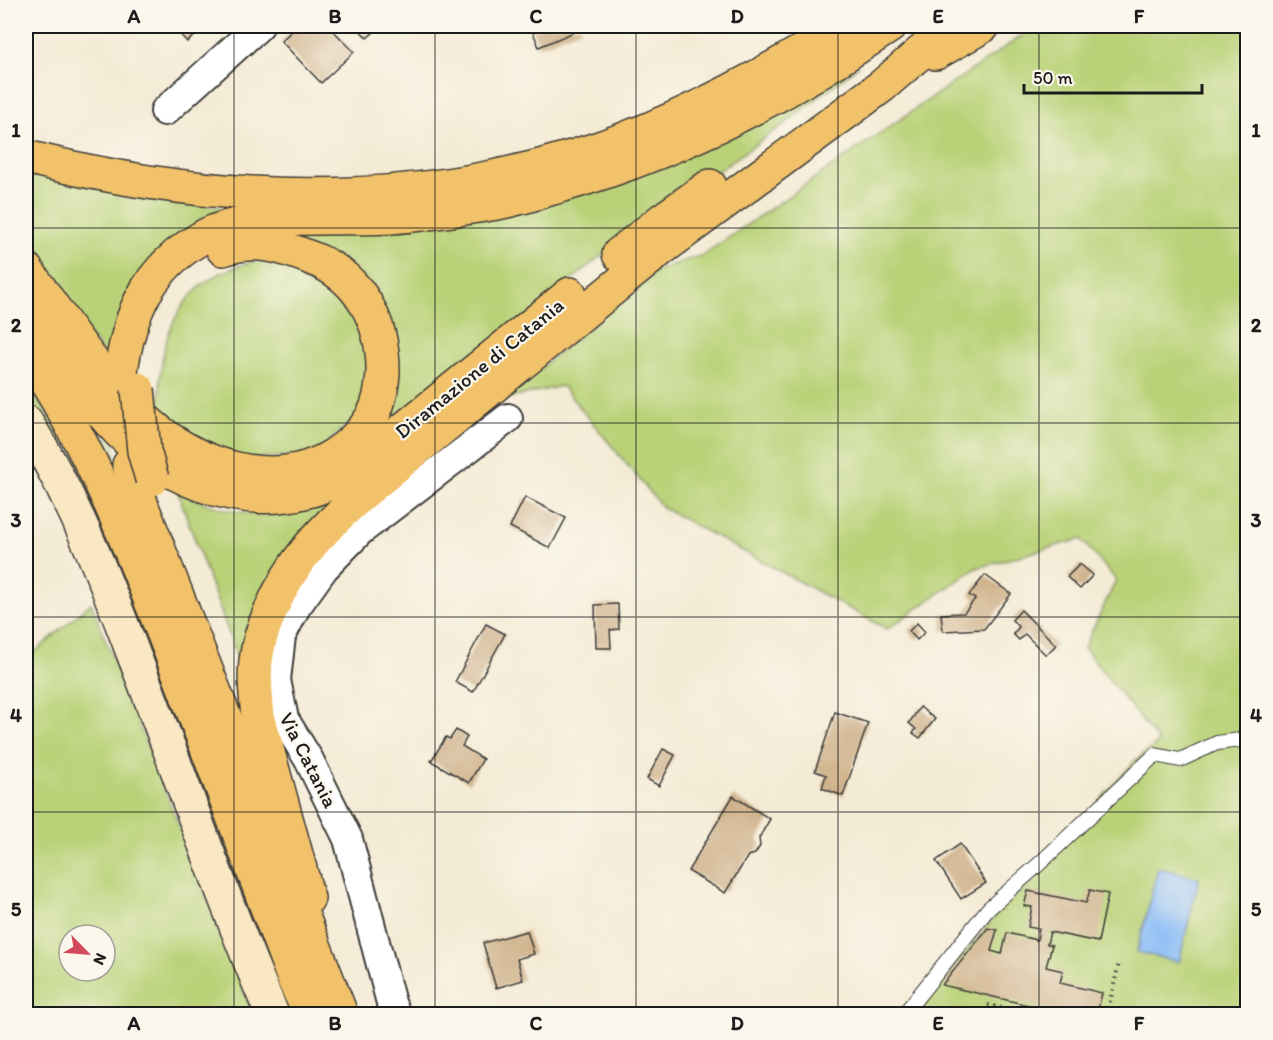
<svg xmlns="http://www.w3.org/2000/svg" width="1273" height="1040" font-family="Itim,sans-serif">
	<rect width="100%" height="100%" fill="#fbf7ec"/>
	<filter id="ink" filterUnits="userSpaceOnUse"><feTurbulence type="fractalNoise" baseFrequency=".0167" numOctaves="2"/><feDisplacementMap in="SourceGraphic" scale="12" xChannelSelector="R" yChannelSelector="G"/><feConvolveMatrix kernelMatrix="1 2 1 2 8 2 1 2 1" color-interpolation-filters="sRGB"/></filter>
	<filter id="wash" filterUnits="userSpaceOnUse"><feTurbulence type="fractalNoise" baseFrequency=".008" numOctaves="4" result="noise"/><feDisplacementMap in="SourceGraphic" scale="24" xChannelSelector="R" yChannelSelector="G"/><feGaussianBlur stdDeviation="1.35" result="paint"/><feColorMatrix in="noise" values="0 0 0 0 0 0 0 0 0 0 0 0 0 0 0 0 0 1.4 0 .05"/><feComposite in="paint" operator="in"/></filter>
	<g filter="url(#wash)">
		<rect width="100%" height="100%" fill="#f4ebd5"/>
		<g fill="#b9d278" stroke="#6a774a" stroke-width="1.5" fill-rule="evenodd">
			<path d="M1036,26h211v988h-331l80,-99 141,-156 22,-17 -75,-94 32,-68 -35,-41 -105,29 -89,61 -224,-121 -101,-122 -58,13 153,-129 46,-15z"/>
			<path d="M859,66l-80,62 -156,110 -257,209 27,-101 -112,-114 476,-113z"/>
			<path d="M30,173l120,25 104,14 -40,9 -103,143 -57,-77 -28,-34v-79z"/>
			<path d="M263,260l21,1 58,28 30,57 -9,64 -47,43 -74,7 -81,-40c-7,-79 15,-146 102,-160z"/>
			<path d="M26,381l34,54 62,126 175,453h-13l-229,-568 -29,-47z"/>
			<path d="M80,405l35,40 2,16 20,70z"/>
			<path d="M356,488l-114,182 -65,-180c40,23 91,31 136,18 15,-5 29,-13 43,-20z"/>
			<path d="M91,603l162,411h-227v-354zM69,935h36v36h-36z"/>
		</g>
		<path fill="#89bbf6" stroke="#526c89" stroke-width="1.5" d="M1158,868l41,10 -20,84 -42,-10z"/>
		<g id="blocks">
			<g fill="#d0b38d">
				<path d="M173,26h34l-20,16z"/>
				<path d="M297,26h32l25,26 -33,31 -40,-42z"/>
				<path d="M356,26h25l-14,12z"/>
				<path d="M542,26h37l2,3 -42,18 -7,-17z"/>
				<path d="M26,456l9,12 -9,8z"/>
				<path d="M525,497l41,21 -16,30 -40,-21z"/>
				<path d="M1080,564l13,11 -13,14 -13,-12z"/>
				<path d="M985,575l26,19 -27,35 -41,2 -2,-17 23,-1 11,-14 -6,-4z"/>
				<path d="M618,604l1,25 -9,1 1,18h-15l-1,-43z"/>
				<path d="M1021,610l35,35 -10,10 -21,-21 -6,6 -6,-6 6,-7 -7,-7z"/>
				<path d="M917,623l8,9 -8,8 -8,-9z"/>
				<path d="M486,624l19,10 -32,58 -18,-10z"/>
				<path d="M920,707l15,12 -15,19 -7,-5 3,-4 -7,-6z"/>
				<path d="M835,712l33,11 -25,73 -21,-8 4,-13 -11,-4z"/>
				<path d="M456,730l11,7 -5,9 21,13 -14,24 -38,-22 15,-24 4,2z"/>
				<path d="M663,749l12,6 -16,31 -12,-7z"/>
				<path d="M733,796l37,23 -11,19 1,8 -5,8 -7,2 -23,37 -37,-22z"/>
				<path d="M960,844l26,39 -25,16 -25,-38z"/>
				<path d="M1090,890l18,4 -10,48 -48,-10 -3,12 5,1 -6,22 17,4 -3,12 42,10 -5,21h-30l-125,-29 46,-57 9,2 -6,21 11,3 5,-21 30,7 2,-11 -11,-2 4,-20 -8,-1 4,-15 58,12z"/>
				<path d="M527,931l7,23 -17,5 6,21 -27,8 -13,-45z"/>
			</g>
		</g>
	</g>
	<g filter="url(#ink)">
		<use href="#blocks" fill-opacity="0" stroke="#3c3b38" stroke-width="1.5"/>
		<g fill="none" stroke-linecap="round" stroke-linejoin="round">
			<defs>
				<path id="service" d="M904,1014l84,-105 50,-44 117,-110 25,5 37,-17 31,-4"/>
				<g id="minor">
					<path d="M165,111l94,-85"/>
					<path d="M396,1014l-5,-11 -43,-164 -39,-79 -25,-41 -8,-39 5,-44 15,-29 28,-39 36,-37 148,-113"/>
				</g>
				<path id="secondary" d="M26,422c45,71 77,152 107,231 47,120 88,243 139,361"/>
				<g id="motorway">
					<path d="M936,53l47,-27"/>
					<path d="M26,157c181,46 368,55 549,-1 92,-28 187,-79 268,-130"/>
					<path d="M619,254l43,-34 48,-34"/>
					<path d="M26,269c38,52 75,113 124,155 50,43 125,68 184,31 15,-10 29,-23 38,-38 8,-14 10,-29 11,-44 1,-50 -23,-97 -72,-115 -30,-12 -55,-20 -88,-9"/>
					<path d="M26,309c27,38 53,78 84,113 49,55 125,88 198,69 17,-4 33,-14 49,-24l213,-173"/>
					<path d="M26,351c70,102 111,213 155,328 38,101 76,202 114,303l15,32"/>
					<path d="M119,387c7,-64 23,-115 82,-149 46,-27 136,-18 190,-21 33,-2 67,-8 100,-13 21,-3 42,-10 62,-16 91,-25 179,-65 260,-113 26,-15 52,-33 77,-49"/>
					<path d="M129,465l14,44 198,505"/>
					<path d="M308,898l-50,-182c-2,-19 -4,-37 -2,-55 2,-18 7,-33 14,-49 22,-52 51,-81 93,-119l297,-243 222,-164 69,-60"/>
				</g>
			</defs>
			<use href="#service" stroke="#3c3b38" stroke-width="16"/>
			<use href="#minor" stroke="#3c3b38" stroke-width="32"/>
			<use href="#secondary" stroke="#3c3b38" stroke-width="36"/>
			<use href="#motorway" stroke="#3c3b38" stroke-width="36"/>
			<g stroke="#3c3b38" stroke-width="4" stroke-dasharray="1.5 4.5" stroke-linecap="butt">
				<path d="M988,1005l38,9"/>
				<path d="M1107,1014l12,-51"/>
			</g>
			<use href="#service" stroke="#fff" stroke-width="14"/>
			<use href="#minor" stroke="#fff" stroke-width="28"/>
			<use href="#secondary" stroke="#fae7c3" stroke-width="33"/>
			<use href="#motorway" stroke="#f2c26a" stroke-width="33"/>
			<defs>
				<path id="motorway-bridge" d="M138,389l6,62 8,28"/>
			</defs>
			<use href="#motorway-bridge" stroke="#3c3b38" stroke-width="36" stroke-linecap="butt"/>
			<use href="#motorway-bridge" stroke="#f2c26a" stroke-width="33"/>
		</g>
	</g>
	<path fill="none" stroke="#1c1c1c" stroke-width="1.5" stroke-opacity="0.55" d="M234,26v988M435,26v988M636,26v988M838,26v988M1039,26v988M26,228h1222M26,423h1222M26,617h1222M26,812h1222"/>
	<g text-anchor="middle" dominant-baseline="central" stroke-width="4.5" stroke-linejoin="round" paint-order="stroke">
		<g font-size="21" fill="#1c1c1c" stroke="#fbf7ec">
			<text transform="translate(479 368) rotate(-39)">Diramazione di Catania</text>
			<text transform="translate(309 760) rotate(63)">Via Catania</text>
		</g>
	</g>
	<rect width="1273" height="1040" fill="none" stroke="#fbf7ec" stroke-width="66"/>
	<g transform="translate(87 953) rotate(115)"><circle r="28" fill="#fbf7ec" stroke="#a29f99" stroke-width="1.5"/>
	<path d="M0-4.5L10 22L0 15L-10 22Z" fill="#d1495b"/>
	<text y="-9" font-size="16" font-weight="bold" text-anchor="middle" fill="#1c1c1c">N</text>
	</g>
	<path d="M1024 84v9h178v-9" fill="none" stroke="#1c1c1c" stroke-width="3"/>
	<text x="1033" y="84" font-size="18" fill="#1c1c1c" stroke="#fbf7ec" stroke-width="4.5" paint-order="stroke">50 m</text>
	<rect x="33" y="33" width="1207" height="974" fill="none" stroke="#1c1c1c" stroke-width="2"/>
	<g font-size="20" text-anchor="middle" font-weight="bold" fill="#1c1c1c">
		<text x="134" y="23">A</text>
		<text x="335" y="23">B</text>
		<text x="536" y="23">C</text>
		<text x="737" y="23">D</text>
		<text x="938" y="23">E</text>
		<text x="1139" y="23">F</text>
		<text x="16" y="137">1</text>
		<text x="1256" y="137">1</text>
		<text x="16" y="332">2</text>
		<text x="1256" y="332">2</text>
		<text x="16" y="527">3</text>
		<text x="1256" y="527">3</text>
		<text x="16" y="722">4</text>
		<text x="1256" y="722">4</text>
		<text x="16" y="916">5</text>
		<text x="1256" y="916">5</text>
		<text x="134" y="1030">A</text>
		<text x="335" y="1030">B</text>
		<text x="536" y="1030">C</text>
		<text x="737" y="1030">D</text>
		<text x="938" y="1030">E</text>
		<text x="1139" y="1030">F</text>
	</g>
</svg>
